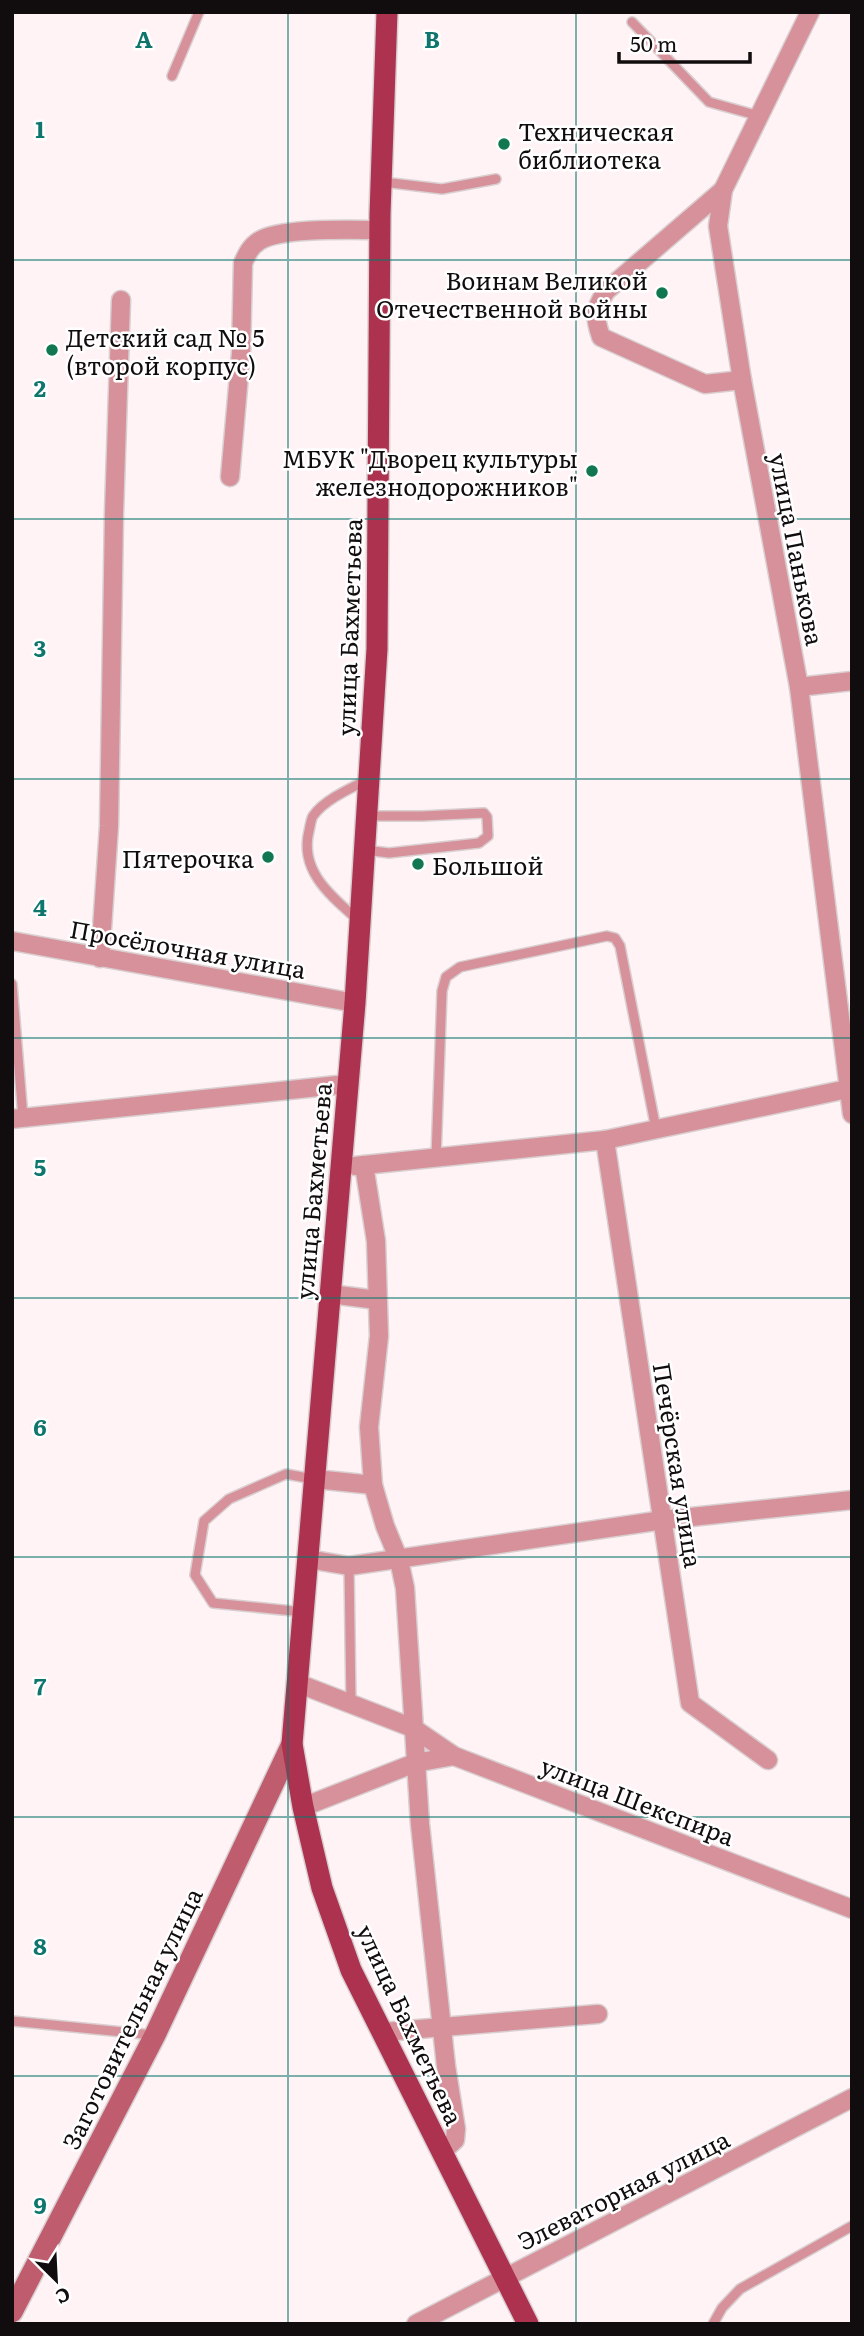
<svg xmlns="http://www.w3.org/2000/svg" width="864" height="2336" font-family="Literata,serif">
	<rect width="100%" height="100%" fill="#fff3f5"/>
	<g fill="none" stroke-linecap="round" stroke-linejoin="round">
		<defs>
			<g id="lane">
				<path d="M632,22l77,80 50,14"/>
				<path d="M172,76l27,-64"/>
				<path d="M383,182l59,7 54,-10"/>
				<path d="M365,850l24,3 90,-10 9,-7 -1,-19 -3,-4 -62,3h-54"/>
				<path d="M358,920c-27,-24 -59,-49 -49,-89 1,-4 2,-12 4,-15 11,-16 38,-28 54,-36"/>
				<path d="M12,984l11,133"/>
				<path d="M436,1158l6,-167 4,-14 14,-10 147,-31 8,2 5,8 36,183"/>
				<path d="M349,1566l2,138"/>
				<path d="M303,1612l-90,-9 -18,-28 9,-54 25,-22 57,-25 27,5"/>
				<path d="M12,2021l141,14"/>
				<path d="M713,2324l9,-16 18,-19 112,-63"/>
			</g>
			<g id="street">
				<path d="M810,12l-87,178 -5,36 24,154 57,307 53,427"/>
				<path d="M723,190l-117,101c-12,19 -12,25 -5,46l104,47 37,-4"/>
				<path d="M230,477l11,-124 2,-90c4,-9 7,-16 16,-22 22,-14 93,-11 121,-11"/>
				<path d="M799,687l53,-6"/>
				<path d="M12,941l343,62"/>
				<path d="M100,958l9,-132 5,-313 7,-213"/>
				<path d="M12,1119l335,-35"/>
				<path d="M605,1140l85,563 78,57"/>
				<path d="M364,1165l12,76 3,95 -10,91 4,58 12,41 14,34 6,28 15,236 26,242 10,63 -1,11 -13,12"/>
				<path d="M355,1166l250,-26 247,-52"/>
				<path d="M330,1294l47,6"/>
				<path d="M315,1479l58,6"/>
				<path d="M308,1559l41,7 314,-46 189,-20"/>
				<path d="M297,1683l116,45 41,28 398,153"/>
				<path d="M303,1807l112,-44 39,-7"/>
				<path d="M384,2032l214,-18"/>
				<path d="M416,2324l436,-226"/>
			</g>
			<path id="secondary" d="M12,2312l143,-277 137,-291"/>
			<path id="primary" d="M387,12l-7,202 -3,435 -22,354 -63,741 11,63 19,81 29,82 177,354"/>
		</defs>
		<use href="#lane" stroke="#d9ced0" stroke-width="12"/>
		<use href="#street" stroke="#d9ced0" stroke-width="21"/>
		<use href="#secondary" stroke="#d9ced0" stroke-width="24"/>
		<use href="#primary" stroke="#d9ced0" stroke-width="24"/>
		<use href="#lane" stroke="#d6919a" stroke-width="9"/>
		<use href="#street" stroke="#d6919a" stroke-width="18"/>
		<use href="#secondary" stroke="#bf5d6e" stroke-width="21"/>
		<use href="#primary" stroke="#ac324f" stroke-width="21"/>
	</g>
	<path fill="none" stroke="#0f766e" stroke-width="2" stroke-opacity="0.55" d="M288,12v2312M576,12v2312M12,260h840M12,519h840M12,779h840M12,1038h840M12,1298h840M12,1557h840M12,1817h840M12,2076h840"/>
	<g fill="#117750" stroke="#fff" stroke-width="2.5">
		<circle cx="504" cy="144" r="7"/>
		<circle cx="662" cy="293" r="7"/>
		<circle cx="52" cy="350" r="7"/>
		<circle cx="592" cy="471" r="7"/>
		<circle cx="268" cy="857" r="7"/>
		<circle cx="418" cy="864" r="7"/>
	</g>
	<g text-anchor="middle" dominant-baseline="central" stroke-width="5" stroke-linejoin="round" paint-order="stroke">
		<g font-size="24" fill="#110c0d" stroke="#fff" text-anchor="start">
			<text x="518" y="130">Техническая<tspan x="518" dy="28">библиотека</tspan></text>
			<text x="648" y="279" text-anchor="end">Воинам Великой<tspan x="648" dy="28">Отечественной войны</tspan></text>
			<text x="66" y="336">Детский сад № 5<tspan x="66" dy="28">(второй корпус)</tspan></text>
			<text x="578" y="457" text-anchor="end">МБУК "Дворец культуры<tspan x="578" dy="28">железнодорожников"</tspan></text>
			<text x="254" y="857" text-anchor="end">Пятерочка</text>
			<text x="432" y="864">Большой</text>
		</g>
		<g font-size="24" fill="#110c0d" stroke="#fff">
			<text transform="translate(798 549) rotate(79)">улица Панькова</text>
			<text transform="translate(348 627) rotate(-88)">улица Бахметьева</text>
			<text transform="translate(188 948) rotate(10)">Просёлочная улица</text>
			<text transform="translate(312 1191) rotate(-85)">улица Бахметьева</text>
			<text transform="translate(679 1465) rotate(81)">Печёрская улица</text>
			<text transform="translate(638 1800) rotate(21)">улица Шекспира</text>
			<text transform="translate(131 2018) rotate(-64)">Заготовительная улица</text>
			<text transform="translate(411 2024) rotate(65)">улица Бахметьева</text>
			<text transform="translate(623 2189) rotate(-27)">Элеваторная улица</text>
		</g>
	</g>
	<g font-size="23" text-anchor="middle" font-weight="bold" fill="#0f766e" stroke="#fff" stroke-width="5" stroke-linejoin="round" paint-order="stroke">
		<text x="144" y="48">A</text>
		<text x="432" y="48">B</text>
		<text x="40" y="138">1</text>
		<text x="40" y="397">2</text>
		<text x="40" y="657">3</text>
		<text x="40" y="916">4</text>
		<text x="40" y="1176">5</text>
		<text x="40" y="1436">6</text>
		<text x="40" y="1695">7</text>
		<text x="40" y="1955">8</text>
		<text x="40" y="2214">9</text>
	</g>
	<rect width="864" height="2336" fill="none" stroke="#110c0d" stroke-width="28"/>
	<g transform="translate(56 2280) rotate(156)" stroke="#ffffff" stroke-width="5" paint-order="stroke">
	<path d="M0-5L12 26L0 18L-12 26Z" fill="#110c0d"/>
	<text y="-10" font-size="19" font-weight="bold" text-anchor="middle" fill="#110c0d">С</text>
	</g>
	<path d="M619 52v10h131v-10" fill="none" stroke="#110c0d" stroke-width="3.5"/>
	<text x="630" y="52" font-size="21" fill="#110c0d" stroke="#ffffff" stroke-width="5" paint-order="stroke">50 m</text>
</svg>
